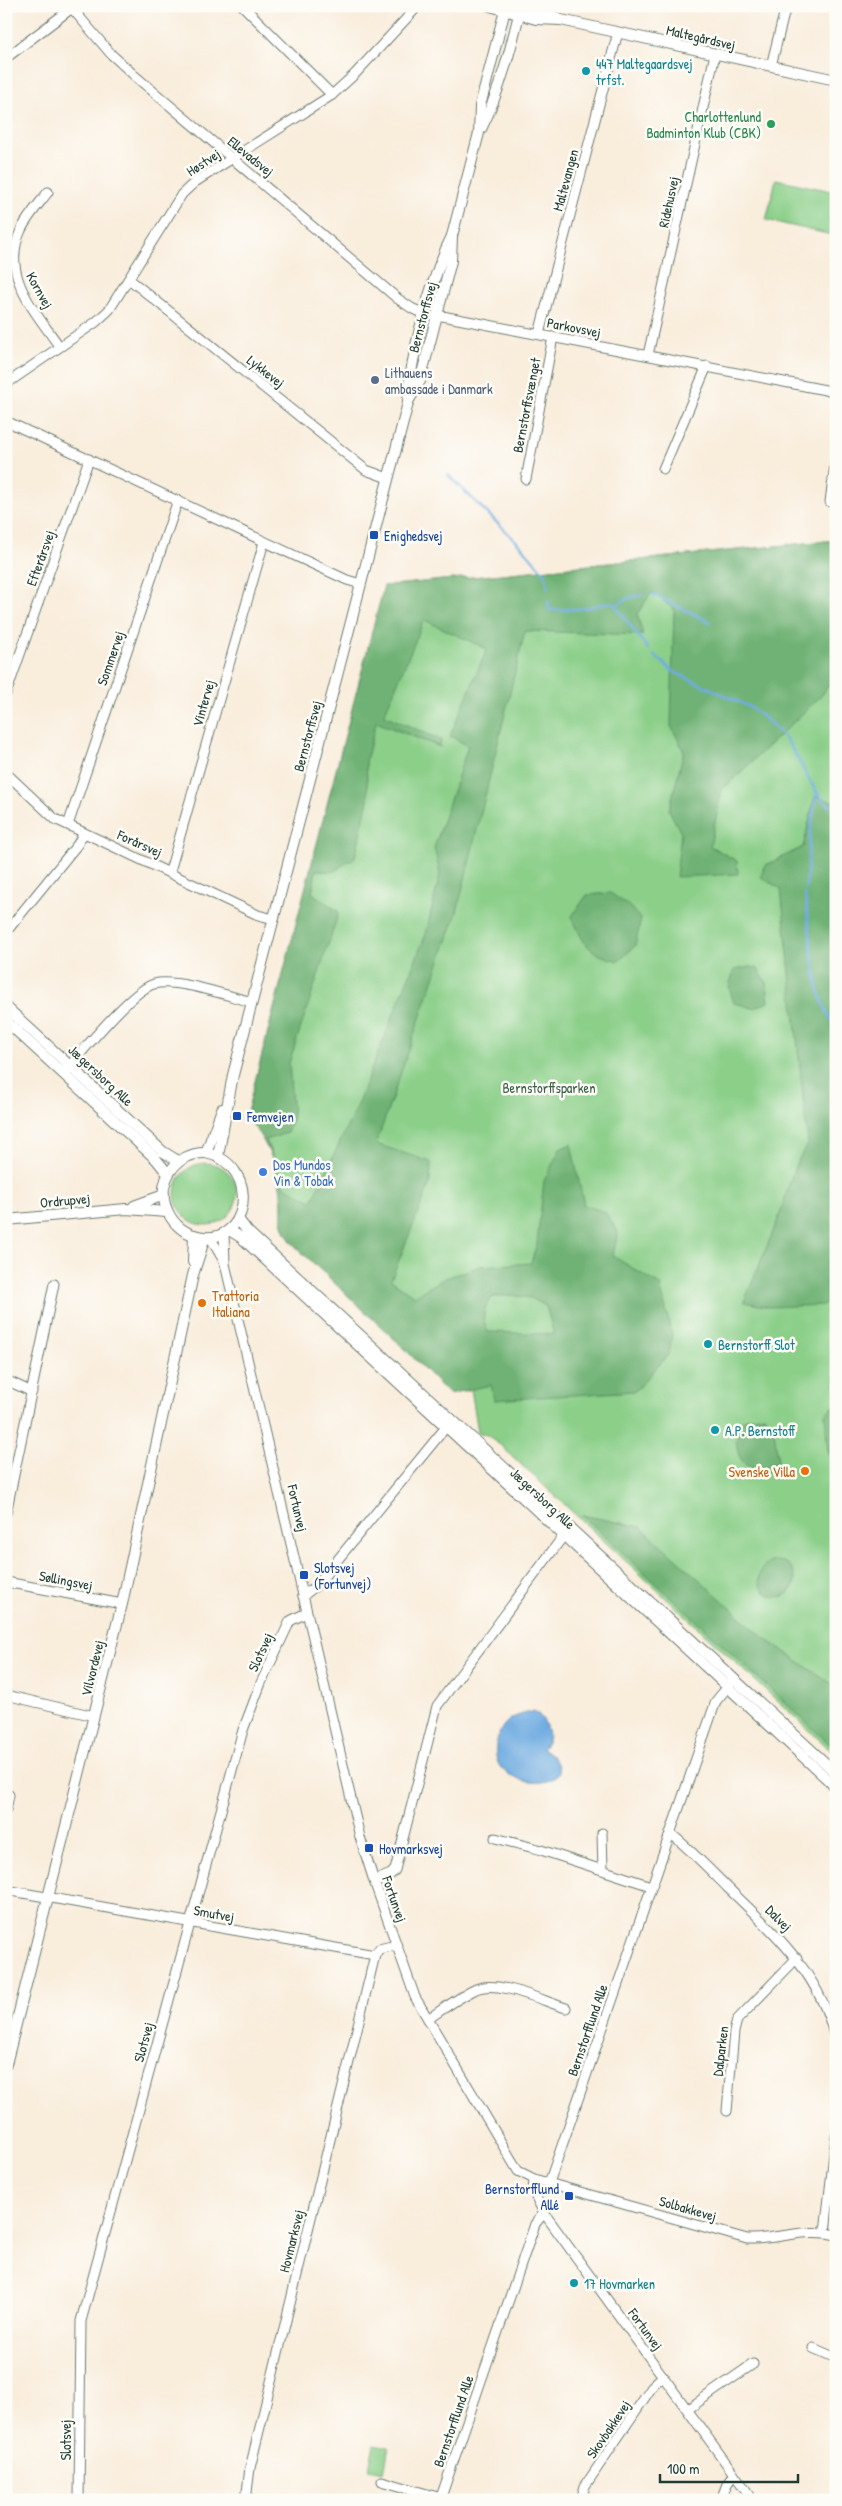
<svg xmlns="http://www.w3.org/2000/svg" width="842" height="2506" font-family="'Patrick Hand',sans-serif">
	<rect width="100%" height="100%" fill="#fdfcf7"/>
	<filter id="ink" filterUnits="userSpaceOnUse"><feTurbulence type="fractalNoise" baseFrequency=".02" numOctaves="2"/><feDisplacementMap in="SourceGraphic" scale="10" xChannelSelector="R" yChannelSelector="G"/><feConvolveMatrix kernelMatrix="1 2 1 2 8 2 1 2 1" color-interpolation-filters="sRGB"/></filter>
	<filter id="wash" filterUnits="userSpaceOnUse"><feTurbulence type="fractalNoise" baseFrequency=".0096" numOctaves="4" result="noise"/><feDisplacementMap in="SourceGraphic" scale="20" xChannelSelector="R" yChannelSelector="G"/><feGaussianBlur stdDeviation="1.12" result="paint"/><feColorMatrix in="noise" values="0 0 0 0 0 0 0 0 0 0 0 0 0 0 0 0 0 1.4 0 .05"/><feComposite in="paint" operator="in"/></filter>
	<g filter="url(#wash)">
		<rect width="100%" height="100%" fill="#f9eddc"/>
		<g fill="#8bcf89" stroke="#55865e">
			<path d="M776,179l60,13v44l-70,-16z"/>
			<path d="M836,540v1215l-336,-310 -13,-10 -9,-3 -7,-43 -22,5 -44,-45 -112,-105c-16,-23 -9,-26 -12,-51 -3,-29 -17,-55 -35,-77l138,-530z"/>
			<circle cx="206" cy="1194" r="31"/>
			<path d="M374,2444l15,3 -5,25 -15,-3z"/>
		</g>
		<g fill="#70b275" stroke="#487854" fill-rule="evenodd">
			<path d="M836,540v134l-14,21 -100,95 -12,56 27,15 1,13 -62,3 5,-44 -12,-23 15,-59 -13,-25 3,-117 -22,-17 -15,22 6,21 -118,-4 -68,281 -81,232 55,18 -1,21 -39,97 23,16 31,-18 36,-12 50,-3 6,-20 7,-62 16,-32 11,-5 13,61 21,7 13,19 -5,25 47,29 12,50 -3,19 -34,37 -141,9 -3,-15 -42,9 -44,-45 -112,-105c-16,-23 -9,-26 -12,-51 -3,-29 -17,-55 -35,-77l138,-530zM424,620l63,29 -37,87 18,10 -34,102 6,26 -14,60 -71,176 -43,91 -29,-16 -17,-45 21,-7 6,-16 -4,-54 50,-151 -27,-19 4,-23 17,2 22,-15 13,-57 -2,-39 10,-39 64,25 1,-7 -57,-25zM511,1295l19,3 16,8 8,28 -66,-2c-7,-15 -5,-23 5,-35z"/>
			<path d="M815,796l21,7v491l-12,11 -55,2 -25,-5 35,-85 16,-51 13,-23 -27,-254 -20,-12 3,-11 39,-19z"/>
			<path d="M610,893l18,12 13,14 -6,27 -16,15c-31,-7 -36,-17 -47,-45l15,-21z"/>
			<path d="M751,967l6,1 10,15 2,19 -16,6 -19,-5 -5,-16 5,-17z"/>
			<path d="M833,1407l3,2v51l-8,-6 -3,-40z"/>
			<path d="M765,1415l9,15 4,31 -9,11c-31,-3 -34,-18 -32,-46l9,-8z"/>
			<path d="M582,1515l59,12 122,110 73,50v63z"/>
			<circle cx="777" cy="1579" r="18"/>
		</g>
		<path fill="#70ace1" stroke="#48748a" d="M533,1711c12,5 16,20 15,32l-6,5c11,7 16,12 17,26 -14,14 -42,9 -56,-4 -13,-12 -7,-39 5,-49 7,-6 17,-7 25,-10z"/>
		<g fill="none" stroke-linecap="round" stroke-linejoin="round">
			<g stroke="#70ace1" stroke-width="2.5">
				<path d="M448,475l74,72 24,28 2,14"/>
				<path d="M652,594l58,28"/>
				<path d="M548,601l1,9 30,-1 34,-7 35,47"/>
				<path d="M615,606l13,-8 14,-3"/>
				<path d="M654,655l20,17 76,35c13,10 30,23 39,37 15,22 24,53 47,66"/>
				<path d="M806,889l4,-55 7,-43"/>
				<path d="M805,894c6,40 6,101 31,133"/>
			</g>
		</g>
	</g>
	<g filter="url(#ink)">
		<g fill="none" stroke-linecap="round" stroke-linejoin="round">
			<defs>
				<g id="minor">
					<path d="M70,6l41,48 24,22 263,223 15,10 13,5"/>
					<path d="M243,6l89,89"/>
					<path d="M6,58l66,-50"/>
					<path d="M771,66l15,-60"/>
					<path d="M48,192c-9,12 -20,24 -27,38 -21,45 14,81 38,116"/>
					<path d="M129,279l237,191 22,8"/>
					<path d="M437,315l399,77"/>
					<path d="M539,334l79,-302"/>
					<path d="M648,355l67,-301"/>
					<path d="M6,384l90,-62 13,-12 73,-116 13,-12 137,-87 23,-21 63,-68"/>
					<path d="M6,421l341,159 14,4"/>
					<path d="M663,469l44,-103"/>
					<path d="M526,479l27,-142"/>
					<path d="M830,502l6,-45"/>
					<path d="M6,694l83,-235"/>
					<path d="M6,773l49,46 203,96 16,4"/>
					<path d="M68,825l110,-325"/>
					<path d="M170,871l94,-329"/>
					<path d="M6,932l71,-87 7,-12"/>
					<path d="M66,1070c17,-19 66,-80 88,-86 22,-6 74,12 98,18"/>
					<path d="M224,1234l1,30 135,573 14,44 41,116 103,174 16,8 213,60c29,1 61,-12 89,-4"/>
					<path d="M210,1237l14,24"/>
					<path d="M6,1380l26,12"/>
					<path d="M6,1513l48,-229"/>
					<path d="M6,1582l116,22"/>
					<path d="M303,1596l14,-11 129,-158"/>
					<path d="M6,1695l88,21"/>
					<path d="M6,1810l3,-15"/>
					<path d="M602,1833l1,36"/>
					<path d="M670,1833c21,17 39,36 58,55 47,45 96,89 108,156"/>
					<path d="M495,1838l43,11 113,37"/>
					<path d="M374,1881l17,-7 4,-4 42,-164 130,-175"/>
					<path d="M6,1890l369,65"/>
					<path d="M428,2019c15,-10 30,-21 46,-29 23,-12 68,11 92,18"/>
					<path d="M727,2111l7,-79 3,-12 60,-62"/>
					<path d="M534,2179l-1,12 11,22 209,287"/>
					<path d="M549,2183l167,-482 15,-18"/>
					<path d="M825,2232l11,-96"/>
					<path d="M813,2348l23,10"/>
					<path d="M688,2409l65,-45"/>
					<path d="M382,2481l59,17"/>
					<path d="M79,2500l2,-179 162,-591 18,-47 29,-62 16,-8"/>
					<path d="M246,2500l4,-32 125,-513 4,-6 17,-4"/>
					<path d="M440,2500l95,-276 9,-11"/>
					<path d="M581,2500l4,-14 69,-102 9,-8"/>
					<path d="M721,2500l6,-16 7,-10"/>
				</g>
				<g id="tertiary">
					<path d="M490,6l46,13 25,1 275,60"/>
					<path d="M525,6l31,11"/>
					<path d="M481,129c19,-38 30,-81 40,-123"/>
					<path d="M409,400l11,-19 31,-120 1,-25 27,-103 1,-27 26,-100"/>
					<path d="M6,1007l156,144 16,10"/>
					<path d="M6,1021l150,138 12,15"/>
					<path d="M206,1153c57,12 44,99 -12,82 -12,-3 -22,-13 -27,-25 -12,-28 9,-58 39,-57z"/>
					<path d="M206,1153l16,-44"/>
					<path d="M218,1156l15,-81 175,-672c2,-47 23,-125 44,-167"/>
					<path d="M134,1206l30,-11"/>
					<path d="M238,1219l10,13 588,541"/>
					<path d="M6,1220l120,-11 41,3"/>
					<path d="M229,1230l13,8 594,549"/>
					<path d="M193,1262l1,-27"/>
					<path d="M6,2064l116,-460 71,-329 12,-38"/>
				</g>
			</defs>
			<use href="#minor" stroke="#6b7b6f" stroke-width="11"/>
			<use href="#tertiary" stroke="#6b7b6f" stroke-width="12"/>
			<use href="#minor" stroke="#fff" stroke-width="9"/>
			<use href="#tertiary" stroke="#fff" stroke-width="10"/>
		</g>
	</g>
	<g fill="#0f9aa8" stroke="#fdfcf7" stroke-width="2">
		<circle cx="586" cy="71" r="5"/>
		<circle cx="708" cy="1344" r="5"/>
		<circle cx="715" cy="1430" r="5"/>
		<circle cx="574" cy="2283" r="5"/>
	</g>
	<circle fill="#2e9e5b" stroke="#fdfcf7" stroke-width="2" cx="771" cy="124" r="5"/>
	<circle fill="#5c6f8a" stroke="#fdfcf7" stroke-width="2" cx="375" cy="380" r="5"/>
	<g fill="#1a4fb4" stroke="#fdfcf7" stroke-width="2">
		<rect x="369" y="530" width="10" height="10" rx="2.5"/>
		<rect x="232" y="1111" width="10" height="10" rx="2.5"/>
		<rect x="299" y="1570" width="10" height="10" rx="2.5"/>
		<rect x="364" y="1843" width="10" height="10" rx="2.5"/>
		<rect x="564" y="2191" width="10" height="10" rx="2.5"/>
	</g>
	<circle fill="#3f7fe0" stroke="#fdfcf7" stroke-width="2" cx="263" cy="1172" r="5"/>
	<g fill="#e8710a" stroke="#fdfcf7" stroke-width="2">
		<circle cx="202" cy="1303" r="5"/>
		<circle cx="805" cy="1471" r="5"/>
	</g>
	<g text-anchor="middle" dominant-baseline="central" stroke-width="5" stroke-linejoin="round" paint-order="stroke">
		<g font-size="14" fill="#1f3d34" stroke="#fdfcf7">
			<text transform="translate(701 37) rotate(13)">Maltegårdsvej</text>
			<text transform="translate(251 156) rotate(39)">Ellevadsvej</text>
			<text transform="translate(203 162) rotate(-33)">Høstvej</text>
			<text transform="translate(565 180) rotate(-75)">Maltevangen</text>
			<text transform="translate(668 202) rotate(-78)">Ridehusvej</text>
			<text transform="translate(40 290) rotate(61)">Kornvej</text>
			<text transform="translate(422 317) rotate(-75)">Bernstorffsvej</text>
			<text transform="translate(574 327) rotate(11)">Parkovsvej</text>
			<text transform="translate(266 371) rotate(38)">Lykkevej</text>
			<text transform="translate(526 405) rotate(-79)">Bernstorffsvænget</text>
			<text transform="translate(40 558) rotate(-70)">Efterårsvej</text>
			<text transform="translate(110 658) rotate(-71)">Sommervej</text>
			<text transform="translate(203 703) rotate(-74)">Vintervej</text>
			<text transform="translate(307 736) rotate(-75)">Bernstorffsvej</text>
			<text transform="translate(140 843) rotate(24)">Forårsvej</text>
			<text transform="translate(101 1075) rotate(43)">Jægersborg Alle</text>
			<text transform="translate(65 1200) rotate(-5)">Ordrupvej</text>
			<text transform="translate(543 1498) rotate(43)">Jægersborg Alle</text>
			<text transform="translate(298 1508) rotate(77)">Fortunvej</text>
			<text transform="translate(66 1580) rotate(11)">Søllingsvej</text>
			<text transform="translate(260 1652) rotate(-65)">Slotsvej</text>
			<text transform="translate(92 1668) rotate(-76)">Vilvordevej</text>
			<text transform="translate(395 1899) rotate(71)">Fortunvej</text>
			<text transform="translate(214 1913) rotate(10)">Smutvej</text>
			<text transform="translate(779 1918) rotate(46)">Dalvej</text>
			<text transform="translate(587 2030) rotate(-71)">Bernstorfflund Alle</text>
			<text transform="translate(143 2042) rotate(-75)">Slotsvej</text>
			<text transform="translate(720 2051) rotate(-83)">Dalparken</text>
			<text transform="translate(688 2208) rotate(16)">Solbakkevej</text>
			<text transform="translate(291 2241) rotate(-76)">Hovmarksvej</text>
			<text transform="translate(646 2329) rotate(54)">Fortunvej</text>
			<text transform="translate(453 2421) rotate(-71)">Bernstorfflund Alle</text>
			<text transform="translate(608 2429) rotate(-56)">Skovbakkevej</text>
			<text transform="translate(65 2440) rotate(-90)">Slotsvej</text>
		</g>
		<g font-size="14" fill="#0d838f" stroke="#fdfcf7" text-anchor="start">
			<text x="596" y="63">447 Maltegaardsvej<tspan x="596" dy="16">trfst.</tspan></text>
			<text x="718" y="1344">Bernstorff Slot</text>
			<text x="725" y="1430">A.P. Bernstoff</text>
			<text x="584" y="2283">17 Hovmarken</text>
		</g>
		<g font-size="14" fill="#27864d" stroke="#fdfcf7" text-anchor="end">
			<text x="761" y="116">Charlottenlund<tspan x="761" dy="16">Badminton Klub (CBK)</tspan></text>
		</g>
		<g font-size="14" fill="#4e5e75" stroke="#fdfcf7" text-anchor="start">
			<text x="385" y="372">Lithauens<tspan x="385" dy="16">ambassade i Danmark</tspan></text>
		</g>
		<g font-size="14" fill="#164399" stroke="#fdfcf7" text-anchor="start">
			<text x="384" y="535">Enighedsvej</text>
			<text x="247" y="1116">Femvejen</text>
			<text x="314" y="1567">Slotsvej<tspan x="314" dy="16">(Fortunvej)</tspan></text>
			<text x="379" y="1848">Hovmarksvej</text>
			<text x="559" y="2188" text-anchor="end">Bernstorfflund<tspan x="559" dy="16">Allé</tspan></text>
		</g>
		<g font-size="14" fill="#3a6249" stroke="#fdfcf7">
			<text x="549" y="1087">Bernstorffsparken</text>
		</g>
		<g font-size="14" fill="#366cbe" stroke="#fdfcf7" text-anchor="start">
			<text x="273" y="1164">Dos Mundos<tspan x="273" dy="16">Vin &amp; Tobak</tspan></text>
		</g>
		<g font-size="14" fill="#c56008" stroke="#fdfcf7" text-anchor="start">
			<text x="212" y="1295">Trattoria<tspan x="212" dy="16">Italiana</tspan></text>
			<text x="795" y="1471" text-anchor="end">Svenske Villa</text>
		</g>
	</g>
	<rect width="842" height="2506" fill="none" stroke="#fdfcf7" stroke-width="25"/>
	<path d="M660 2474v8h138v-8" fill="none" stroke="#1f3d34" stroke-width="2.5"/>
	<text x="667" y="2474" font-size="15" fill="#1f3d34" stroke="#fdfcf7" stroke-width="4" paint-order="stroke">100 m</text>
</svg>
